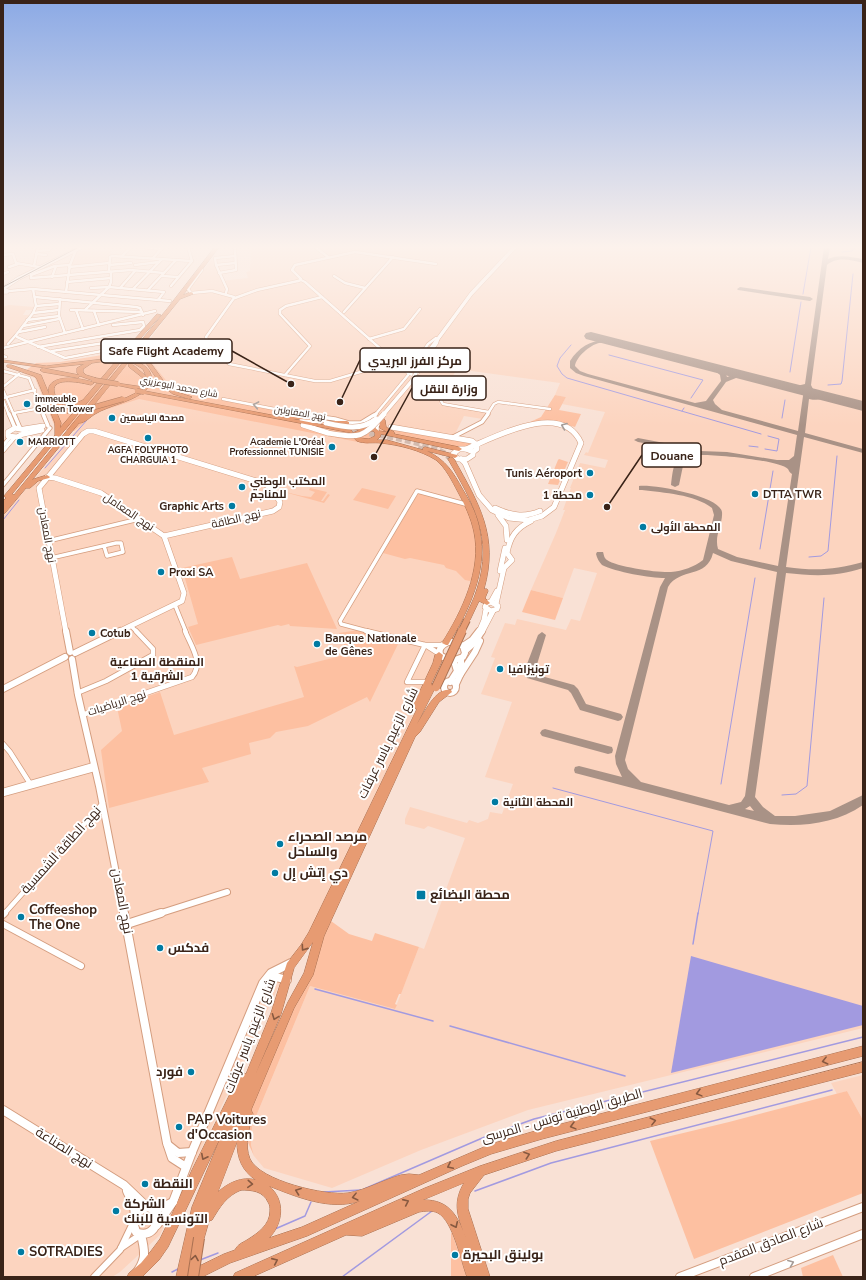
<svg xmlns="http://www.w3.org/2000/svg" width="866" height="1280" font-family="'Nunito Sans',Cairo,sans-serif">
	<rect width="100%" height="100%" fill="#f9e1d5"/>
	<g fill="#fcd4bf">
		<path d="M83,247h12v3h17l-2,3 1,2 -2,1 -2,7 -35,2 5,-14z"/>
		<path d="M251,247h242l21,2 4,-2h345v781l-335,82 -107,40 -89,38 -68,-20 -10,-12 -3,-11 1,-19 58,-140 85,23 24,-62 5,2 41,-111 -37,-12 -4,3 -19,-5v-5l5,-12 57,16 2,-3 9,3 10,-4 2,-7 12,2 11,-30 -28,-7 27,-75 -31,-8 14,-36 -4,-1 14,-34 10,2 2,-6 49,11 5,-11 9,2 17,-48 -23,-5 -11,30 -32,-8 25,-57 9,-23h-2l8,-22h-1l10,-25 25,5 3,-8 -24,-5 2,-3 2,1 17,-41 -43,-8 4,-7 -11,-2 5,-12 -103,-14 -12,21 -6,14 48,9 -4,6 -19,-3 -11,22 -59,-9 -33,-1 -187,-38 -22,-27 -9,-15 43,-57 3,-2 23,-30 10,22 26,-3 -2,-6 4,-1z"/>
		<path d="M9,305l25,2 -2,3h-6l-3,5h6l-23,30 -3,1v-39z"/>
		<path d="M144,398l259,47 37,14 32,50v82l-167,351 -28,48 -117,245 -40,37 -8,5h-109v-761l82,-96 10,-7 13,-5 28,-9z"/>
		<path d="M863,1075v45l-16,-29 -10,3 -6,-11z"/>
	</g>
	<g fill="#fdc0a1">
		<path d="M129,345l15,1 -1,2 9,15 22,27 187,38 33,1 76,14 1,1 -4,3h-15l-75,-15 -9,12 -229,-45 -44,14 -21,18 -18,-2 -21,-51 -13,-5 14,-10 24,-1 60,-10z"/>
		<path d="M555,395l11,2 -7,13 22,4 -6,13 -19,-5 -28,1 13,-6z"/>
		<path d="M559,459l9,3 -10,23 -10,-1 10,-24z"/>
		<path d="M310,488l17,4 -6,9h2l5,-7 2,1 -6,8 -47,-13 25,6 9,1 4,-5 -6,-2z"/>
		<path d="M362,488l34,8 -8,13 -35,-9z"/>
		<path d="M419,492l34,8 19,9 7,23 -5,47 -4,2 -5,-1 -9,-9 -10,-3 -2,-3 -34,-7 -5,1 -22,-6z"/>
		<path d="M232,557l8,22 67,-16 30,66 -47,-3 -1,-2 -8,2 -3,-1 -82,20 -8,-18 10,-3 -16,-56z"/>
		<path d="M531,590l32,8 -8,22 -33,-8z"/>
		<path d="M359,630l41,10 -30,62 -3,-5 -59,29 -32,6 -6,6 -21,5 2,11 -49,14 7,14 -100,26 -8,-58 21,-19 -5,-24 43,-15 14,43 130,-38 -10,-31 3,1 51,-13 -9,-21z"/>
		<path d="M331,921l18,13 23,7 3,-8 44,14 -18,47h-2l-4,10 2,1 -2,4 -85,-23 -58,140 -1,19 3,11 -9,-20v-12l71,-173z"/>
		<path d="M847,1091l16,29v73l-169,66 -44,-118 79,-19z"/>
		<path d="M451,1233h1l15,44h-16z"/>
		<path d="M833,1255l10,22h-40l-2,-9z"/>
	</g>
	<path fill="#a29ae0" d="M691,956l172,50v19l-192,48z"/>
	<g fill="none" stroke-linecap="round" stroke-linejoin="round">
		<g stroke="#a29ae0" stroke-width="1">
			<path d="M842,252l10,-1 3,-4"/>
			<path d="M803,294l8,-47"/>
			<path d="M571,345l-11,13 -3,8 5,8 5,4 194,56"/>
			<path d="M609,355l94,25 -12,18"/>
			<path d="M790,372l11,-70"/>
			<path d="M828,385l13,-1 1,-3 11,-107"/>
			<path d="M682,411l2,-3"/>
			<path d="M782,418l3,-18"/>
			<path d="M749,446l9,1"/>
			<path d="M765,449l12,2 2,-12 -11,-3"/>
			<path d="M45,468l42,-48"/>
			<path d="M3,520l16,-20"/>
			<path d="M760,549l13,-78"/>
			<path d="M809,557l12,-1 7,-5 9,-95"/>
			<path d="M721,784l34,-206"/>
			<path d="M553,788l160,43 -15,83"/>
			<path d="M782,795l14,-1 11,-8 17,-188"/>
		</g>
		<g stroke="#a29ae0" stroke-width="1.5">
			<path d="M693,944l5,-31"/>
			<path d="M315,989l118,32"/>
			<path d="M450,1026l175,50"/>
			<path d="M364,1189l123,-53 47,-17 329,-82"/>
			<path d="M475,1191l76,-28 281,-73"/>
			<path d="M324,1192l37,-2"/>
			<path d="M275,1229l30,-13 6,-14"/>
			<path d="M200,1260l18,-7"/>
			<path d="M172,1272l6,-3"/>
			<path d="M342,1277l90,-66"/>
		</g>
		<g fill="#a99286" fill-rule="evenodd">
			<path d="M824,247h6l-2,12c11,-5 23,-2 35,0v4c-11,-3 -26,-7 -36,2l-16,120 2,4 7,4 1,2 5,-1 3,2c-4,3 -15,5 -20,3l-4,34 58,16v4l-59,-16 -18,130c30,4 48,3 77,-5v6c-26,9 -50,8 -77,5l-31,224 8,10 12,9h20l35,-5 33,-16v10c-28,19 -60,22 -93,19l-195,-51 -1,-3 1,-3 4,-1 43,11 -6,-13 -1,-8 45,-169 5,-9c-14,0 -50,-6 -63,-13 -3,-3 -5,-7 -6,-11l1,-2h6c1,3 1,6 4,8 10,7 52,13 64,12 12,-1 23,-5 32,-12l11,-45 -2,-7c-18,-14 -48,-15 -70,-18h-3v-4c14,-2 81,10 83,26 1,13 -8,23 -4,37l19,8 41,9 14,-92c-2,-1 -3,-3 -4,-5 -10,-9 -75,-15 -90,-14 -5,1 -10,3 -14,6l-5,24 -4,2 -4,-2c2,-15 2,-30 20,-33l-53,-10 -4,-2 4,-2 58,11 4,2 27,1 50,8h12l5,-4 3,-21 -213,-59 -8,-3 -6,-5v-7c10,-16 26,-24 45,-20v2c-5,1 -10,-1 -16,0 -9,2 -23,14 -24,23l5,5 8,3 107,29 11,-2 15,-20 -1,-6 -8,-7v-2c6,-1 14,5 15,11l8,-3 16,1v2l-15,1 -10,4 -13,18 2,4 7,6 76,21 6,-42 -12,1 -3,-2c3,-3 11,-2 16,-4zM810,393l6,2 -7,2zM713,553l18,8 46,11 -32,224 -4,6 -12,3 -88,-23 -13,-13 -3,-9 43,-173c12,-20 39,-8 45,-34zM750,806l4,5 -9,-2z"/>
			<path d="M740,287l70,10 3,2 -3,2 -72,-11 -1,-1z"/>
			<path d="M542,632l4,3 -12,39 40,11 4,4 8,15 35,10 2,3 -2,3 -3,1 -38,-11 -9,-17 -3,-3 -41,-12 -3,-6 14,-37z"/>
			<path d="M545,729l63,17 4,1 1,3 -1,3 -4,1 -66,-18 -2,-3 2,-3z"/>
		</g>
		<path fill="#a99286" fill-rule="evenodd" d="M591,332l272,69v10l-277,-72 -2,-3 2,-3z"/>
		<g stroke="#d3bbaf" stroke-width="6" stroke-dasharray="6 3" stroke-linecap="butt">
			<path d="M352,430c24,5 85,12 99,29"/>
			<path d="M418,448l16,6"/>
		</g>
		<defs>
			<g id="street-far3">
				<path d="M143,247l19,2"/>
				<path d="M315,247l13,10"/>
				<path d="M37,251l12,-1 2,-3"/>
				<path d="M36,254l10,1"/>
				<path d="M3,255l10,-1 3,9 23,4"/>
				<path d="M122,256l9,-9"/>
				<path d="M153,258l9,-10"/>
				<path d="M109,265l22,-2"/>
				<path d="M135,265l24,-3"/>
				<path d="M216,265l19,-2"/>
				<path d="M34,266l4,-19"/>
				<path d="M9,267l9,-3"/>
				<path d="M69,267l40,-4"/>
				<path d="M202,270l-14,19 3,4 21,-2 22,6"/>
				<path d="M109,272l1,-15 2,-1 80,5"/>
				<path d="M219,273l17,-3 -1,-23"/>
				<path d="M3,274l5,-2"/>
				<path d="M162,276l16,1"/>
				<path d="M334,276l11,7 20,5"/>
				<path d="M52,277l4,-11"/>
				<path d="M31,278l100,-8 33,3"/>
				<path d="M31,278v-3l24,-9 15,-1"/>
				<path d="M301,279l-9,-9 3,-5 60,-13 81,12"/>
				<path d="M298,281l3,-1 4,2 34,30"/>
				<path d="M67,282l44,-4"/>
				<path d="M171,286l21,-25 -4,-14"/>
				<path d="M91,288l18,-1 55,5 -6,8"/>
				<path d="M120,288l15,-17"/>
				<path d="M4,289l5,2 24,-2 137,12"/>
				<path d="M33,289l3,17 -3,7 -17,22 1,2 48,21 53,-10"/>
				<path d="M133,289l29,-30"/>
				<path d="M148,290l28,-30"/>
				<path d="M66,292l4,-27 6,-15"/>
				<path d="M226,293l1,-4 -11,-24 -1,-7 20,-2"/>
				<path d="M35,297l101,10 4,1 3,7"/>
				<path d="M234,298l-28,39 2,5 21,22 86,17h15l64,-19"/>
				<path d="M235,298l22,-8 41,-9"/>
				<path d="M60,299l-1,17 6,17"/>
				<path d="M36,306l23,-2"/>
				<path d="M71,310l71,2"/>
				<path d="M76,310l7,19"/>
				<path d="M85,310l24,-23 2,-5v-10"/>
				<path d="M94,311l5,14"/>
				<path d="M344,312l49,-55"/>
				<path d="M33,313l26,-3"/>
				<path d="M340,313l68,60"/>
				<path d="M27,320l32,-4"/>
				<path d="M23,326l36,-7"/>
				<path d="M19,332l26,-5"/>
				<path d="M369,339l35,-10 16,-20"/>
				<path d="M8,344l8,-9"/>
				<path d="M38,347l102,-17 4,-4 -1,-4 -30,3"/>
				<path d="M3,348l152,-37"/>
				<path d="M52,351l65,-10"/>
				<path d="M3,356l3,1"/>
				<path d="M422,364l15,-21 1,-4"/>
				<path d="M411,369l17,-25 8,-6"/>
				<path d="M413,369l4,1 1,3 -5,2 -5,-2v-3z"/>
				<path d="M3,371l26,7 15,37"/>
				<path d="M285,375l25,-29 -30,-32v-4l6,-4 36,-9"/>
				<path d="M416,377l29,4 3,2 -7,18 2,3 46,8"/>
				<path d="M3,387l16,-13"/>
				<path d="M3,390l11,25"/>
				<path d="M3,398l32,-8"/>
				<path d="M223,399l83,16"/>
				<path d="M3,400l6,15"/>
				<path d="M14,413l27,-5"/>
				<path d="M375,415l34,-41"/>
				<path d="M487,415l7,-11 4,-2 52,7"/>
			</g>
			<g id="street-far2">
				<path d="M9,414l6,14"/>
				<path d="M14,414l6,14"/>
				<path d="M43,414l5,12"/>
				<path d="M301,414l34,5 14,4h12l13,-8"/>
				<path d="M374,416l2,-2"/>
				<path d="M377,431v-5l5,-7"/>
				<path d="M453,437l29,-15 6,-8"/>
				<path d="M3,446l7,-9"/>
				<path d="M3,451l11,-13"/>
				<path d="M3,485l47,-57"/>
				<path d="M48,541l91,-22"/>
				<path d="M51,558l65,-15h5l2,9 -16,4 -3,-10"/>
				<path d="M175,605l11,27"/>
				<path d="M131,626l6,6"/>
				<path d="M371,632l-30,-8 -1,-3 77,-130 52,14"/>
			</g>
			<g id="street-far1">
				<path d="M366,631l59,14h17"/>
				<path d="M425,645l-18,37h21"/>
				<path d="M427,646l11,7"/>
				<path d="M77,693l29,-12 47,-26v-6l-17,-18"/>
				<path d="M82,715l110,-38c12,-14 -1,-31 -7,-46"/>
				<path d="M3,744l7,8 21,33"/>
				<path d="M3,791l91,-26"/>
				<path d="M3,794l91,-25"/>
				<path d="M4,914l99,-111"/>
			</g>
			<g id="street">
				<path d="M3,915l2,-2"/>
				<path d="M3,924l78,42"/>
				<path d="M121,1248l19,-13"/>
				<path d="M94,1277l26,-27 12,-25"/>
			</g>
			<g id="secondary-far3">
				<path d="M4,288l15,-10 63,-31"/>
				<path d="M3,292h4"/>
				<path d="M426,355l45,-61 44,-47"/>
			</g>
			<g id="secondary-far2">
				<path d="M302,420l18,1"/>
				<path d="M303,425l25,8"/>
				<path d="M391,427l81,14 5,4v4l-4,3"/>
				<path d="M15,428l10,2v3l-8,4 -9,-1v-4z"/>
				<path d="M24,429l19,-3"/>
				<path d="M24,434l18,-4"/>
				<path d="M459,449h7l7,3v3l-6,4h-9l-5,-5z"/>
				<path d="M461,459l4,4 14,32 13,15 17,8 20,2 13,-4 12,-9 27,-64c-19,-43 -85,-6 -115,6"/>
				<path d="M47,477l8,1 46,15 63,43"/>
				<path d="M495,508c15,7 29,10 45,3"/>
				<path d="M498,515l8,11 1,14"/>
				<path d="M500,571l5,-23"/>
				<path d="M491,602l6,-11"/>
				<path d="M491,602l7,4 -1,3 -6,2 -6,-4 2,-4z"/>
				<path d="M496,604l8,-36 8,-8 -5,-7c3,-16 9,-25 24,-32"/>
				<path d="M66,632l-27,-144 44,-54 5,-3h6l169,52 8,5 9,14 -1,5 -6,4 -109,25"/>
				<path d="M118,632l64,-31 2,-8 -20,-57"/>
				<path d="M479,632l5,-12 2,-11"/>
				<path d="M482,632l11,-21"/>
			</g>
			<g id="secondary-far1">
				<path d="M66,631l4,21"/>
				<path d="M448,642h7l8,4 2,7 -2,4 -11,4 -11,-5c-4,-7 1,-11 7,-14z"/>
				<path d="M463,646l9,-6 7,-9"/>
				<path d="M465,651l10,-9 7,-11"/>
				<path d="M75,653l45,-22"/>
				<path d="M72,659l6,36 21,91 25,128"/>
				<path d="M460,675l15,-23 5,-11"/>
				<circle cx="450" cy="687" r="6"/>
				<path d="M450,682l7,-11 -3,-10"/>
				<path d="M456,684l5,-11v-14"/>
				<path d="M3,689l62,-32"/>
				<path d="M158,914l69,-22"/>
			</g>
			<g id="secondary">
				<path d="M124,913l43,230 5,15 14,9"/>
				<path d="M127,924l34,-11"/>
				<path d="M266,983l10,-6 11,3"/>
				<path d="M3,1110l121,75 23,22"/>
				<path d="M168,1145l10,8 14,-1"/>
				<path d="M127,1191l7,15 1,11"/>
				<path d="M147,1207l9,3c5,14 -5,29 -20,22l-3,-10 5,-10z"/>
				<path d="M156,1210l17,-8"/>
				<path d="M157,1225l16,-23 19,-50 71,-169 8,-10 20,-10"/>
				<path d="M133,1277c13,-15 13,-23 8,-42"/>
				<path d="M680,1277l183,-70"/>
				<path d="M754,1277l109,-43"/>
			</g>
			<g id="highway">
				<path d="M215,247h4l-36,48 8,-3 2,1v1l-13,5 -34,42 1,1 -3,6v6l21,29 12,9 15,5 -3,2 -16,-5 -12,-9 -21,-31v-5l-6,7 -1,4c15,5 26,17 12,31l142,27c11,-8 32,3 44,3 5,0 11,0 16,0l2,1v2c-19,2 -37,-6 -56,-5l57,11 2,1v2l-210,-40c-14,10 -32,12 -47,21 -5,3 -10,9 -16,9l-47,57 2,-1 13,-4 3,2 -1,1 -11,3 -8,7h-4l-21,25 -2,1v-6l1,-2 -1,1v-6l3,-3 -2,-2 51,-61v-12l-18,-44 -3,-3 -27,-9v-2h4l30,10 20,48 -1,5 19,-22c-6,2 -13,3 -19,1 -8,-3 -17,-18 -7,-25 10,-7 29,-3 40,0l1,1 -3,2c-8,-2 -39,-9 -37,6 1,6 4,10 9,14h9l11,-5 39,-46 -17,3 -2,-1v-1l14,-2 10,-5 30,-34 4,1 -28,32 -121,147 2,1 153,-186zM128,363l1,4 14,11 -2,7 2,2 -27,-4v2l24,5c-16,12 -38,13 -54,25zM133,363l10,6 3,7 -13,-11z"/>
				<path d="M112,358h2v2l-22,3 -9,6v3l3,3 10,3v2l-2,1 -14,-5 -2,2 -35,-6 -3,-2 3,-2 36,7 -2,-2v-5l7,-4 -38,4 -43,-6v-2l43,6z"/>
				<path d="M382,418l3,2 1,7 8,5v2l65,13 3,2 -3,2 -78,-17 -1,3 -3,3h10l36,10v-2l2,-1 32,8 1,1 -3,2 -28,-7c19,9 26,21 36,39 8,13 15,27 17,42 8,39 -12,80 -32,113h-2l-4,-2c20,-32 40,-73 32,-111 -3,-14 -9,-27 -16,-40 -6,-11 -12,-24 -22,-32 -16,-10 -37,-15 -55,-17 -7,-1 -17,1 -24,-2 -3,-2 -4,-5 -4,-8l6,-3 -12,-3 -1,-1 3,-2 15,4 10,-1 5,4 8,1 -7,-4 -1,-8zM366,431h7l2,2v3l-6,3 -9,-1 -1,-4z"/>
				<path d="M451,457l3,2c25,45 45,77 30,130h3l1,2 -3,7 5,5 -3,2 -8,-4 -9,19 -3,2 -3,-2c4,-10 10,-20 13,-31 17,-52 -4,-86 -29,-130z"/>
				<path d="M439,652l4,3 -2,8 -10,21h4l1,2 -19,38c7,-10 18,-37 34,-34l1,2 -13,10 -19,30 -5,5 -91,199 -11,39 -19,33 -43,102 2,4c-4,14 -9,31 -3,45 10,22 76,37 98,34 18,-3 35,-13 53,-18l8,-1 10,1 72,-31 51,-15 321,-83v10l-321,83 -51,15 -29,12 -155,70 -77,27 -28,14h-26l16,-70 30,-73 -54,113 -9,13 -17,17h-15l2,-4 12,-10 10,-12 9,-12 13,-27 19,-42 48,-96 4,-1 2,1 25,-61 16,-50 14,-18 8,-13 108,-223 -3,-1 -1,-2 20,-43 2,-8zM313,942l-9,31 -16,29 -32,71 25,-59 13,-46zM237,1142c0,16 5,29 19,38 -14,-4 -28,3 -38,12zM269,1186c28,11 61,25 91,15l-58,26 -33,11c14,-14 17,-38 0,-52zM241,1190c11,0 22,1 27,12 2,3 2,5 2,9 0,14 -12,22 -23,29 -5,3 -9,4 -12,10l-11,4 -35,17 7,-29 3,2 4,-2 6,-21 3,-1c8,-13 14,-24 29,-30z"/>
				<path d="M863,1062v10l-307,79 -72,24 -14,18 -2,6v10l22,68h-23c-6,-16 -14,-56 -29,-64 -6,-3 -13,-2 -19,-1l-57,24 -16,-1 -94,42h-19l2,-4 190,-85 55,-22 76,-25zM464,1183c-13,22 -5,36 3,58 -8,-22 -16,-42 -44,-41z"/>
			</g>
		</defs>
		<use href="#street-far3" stroke="#d49d7f" stroke-width="3.5"/>
		<use href="#street-far2" stroke="#d49d7f" stroke-width="5"/>
		<use href="#street-far1" stroke="#d49d7f" stroke-width="6"/>
		<use href="#street" stroke="#d49d7f" stroke-width="8"/>
		<use href="#secondary-far3" stroke="#d49d7f" stroke-width="4.5"/>
		<use href="#secondary-far2" stroke="#d49d7f" stroke-width="6"/>
		<use href="#secondary-far1" stroke="#d49d7f" stroke-width="8"/>
		<use href="#secondary" stroke="#d49d7f" stroke-width="10"/>
		<use href="#highway" stroke="#aa7152" stroke-width="1"/>
		<use href="#street-far3" stroke="#fff" stroke-width="2.5"/>
		<use href="#street-far2" stroke="#fff" stroke-width="3.5"/>
		<use href="#street-far1" stroke="#fff" stroke-width="4.5"/>
		<use href="#street" stroke="#fff" stroke-width="6"/>
		<use href="#secondary-far3" stroke="#fff" stroke-width="3.5"/>
		<use href="#secondary-far2" stroke="#fff" stroke-width="5"/>
		<use href="#secondary-far1" stroke="#fff" stroke-width="6"/>
		<use href="#secondary" stroke="#fff" stroke-width="8"/>
		<use href="#highway" fill="#e79b72" fill-rule="evenodd"/>
		<path stroke="#594337" stroke-width="1" d="M3,287l76,-40"/>
		<defs>
			<path id="secondary-bridge-far1" d="M383,415l28,-33 15,-27"/>
			<g id="secondary-bridge">
				<path d="M326,423c18,4 35,8 50,-4"/>
				<path d="M328,433c32,5 34,6 56,-19"/>
			</g>
			<g id="highway-bridge-far3">
				<path d="M112,359l21,2"/>
				<path d="M94,380l24,4"/>
				<path d="M137,391l7,1"/>
				<path d="M67,411l17,-1 39,-11"/>
			</g>
			<path id="highway-bridge-far2" d="M461,632l6,-12"/>
			<path id="highway-bridge-far1" d="M436,687l26,-56"/>
			<path id="highway-bridge" d="M193,1277l6,-39"/>
		</defs>
		<use href="#secondary-bridge-far1" stroke="#d49d7f" stroke-width="4.5" stroke-linecap="butt"/>
		<use href="#secondary-bridge" stroke="#d49d7f" stroke-width="6" stroke-linecap="butt"/>
		<use href="#highway-bridge-far3" stroke="#aa7152" stroke-width="5.5" stroke-linecap="butt"/>
		<use href="#highway-bridge-far2" stroke="#aa7152" stroke-width="8" stroke-linecap="butt"/>
		<use href="#highway-bridge-far1" stroke="#aa7152" stroke-width="10" stroke-linecap="butt"/>
		<use href="#highway-bridge" stroke="#aa7152" stroke-width="12" stroke-linecap="butt"/>
		<use href="#secondary-bridge-far1" stroke="#fff" stroke-width="3.5"/>
		<use href="#secondary-bridge" stroke="#fff" stroke-width="5"/>
		<use href="#highway-bridge-far3" stroke="#e79b72" stroke-width="4.5"/>
		<use href="#highway-bridge-far2" stroke="#e79b72" stroke-width="6"/>
		<use href="#highway-bridge-far1" stroke="#e79b72" stroke-width="8"/>
		<use href="#highway-bridge" stroke="#e79b72" stroke-width="10"/>
	</g>
	<defs><path id="oneway-chevron" d="M-2-3.5L2.5 0L-2 3.5" fill="none" stroke-width="1.6" stroke-linecap="round" stroke-linejoin="round"/></defs>
	<g stroke="#a69c97">
		<use href="#oneway-chevron" transform="translate(256 405) rotate(-169)"/>
		<use href="#oneway-chevron" transform="translate(564 426) rotate(-159)"/>
		<use href="#oneway-chevron" transform="translate(791 1263) rotate(-22)"/>
	</g>
	<g stroke="#875940">
		<use href="#oneway-chevron" transform="translate(304 948) rotate(125)"/>
		<use href="#oneway-chevron" transform="translate(275 1017) rotate(111)"/>
		<use href="#oneway-chevron" transform="translate(825 1061) rotate(166)"/>
		<use href="#oneway-chevron" transform="translate(699 1093) rotate(165)"/>
		<use href="#oneway-chevron" transform="translate(653 1121) rotate(-14)"/>
		<use href="#oneway-chevron" transform="translate(573 1126) rotate(165)"/>
		<use href="#oneway-chevron" transform="translate(527 1155) rotate(-19)"/>
		<use href="#oneway-chevron" transform="translate(204 1157) rotate(117)"/>
		<use href="#oneway-chevron" transform="translate(450 1166) rotate(155)"/>
		<use href="#oneway-chevron" transform="translate(250 1184) rotate(4)"/>
		<use href="#oneway-chevron" transform="translate(298 1191) rotate(-160)"/>
		<use href="#oneway-chevron" transform="translate(355 1197) rotate(166)"/>
		<use href="#oneway-chevron" transform="translate(406 1202) rotate(-24)"/>
		<use href="#oneway-chevron" transform="translate(455 1225) rotate(65)"/>
		<use href="#oneway-chevron" transform="translate(195 1258) rotate(-81)"/>
		<use href="#oneway-chevron" transform="translate(275 1261) rotate(-24)"/>
	</g>
	<linearGradient id="sky" x2="0" y2="1"><stop stop-color="#8caae5"/><stop offset="0.58" stop-color="#fcf2ec"/><stop offset="1" stop-color="#fcf2ec" stop-opacity="0"/></linearGradient>
	<rect width="866" height="426" fill="url(#sky)"/>
	<g fill="#007ba2" stroke="#fff" stroke-width="1.5">
		<circle cx="27" cy="404" r="4"/>
		<circle cx="112" cy="418" r="4"/>
		<circle cx="148" cy="438" r="4"/>
		<circle cx="20" cy="442" r="4"/>
		<circle cx="332" cy="447" r="4"/>
		<circle cx="590" cy="473" r="4"/>
		<circle cx="242" cy="487" r="4"/>
		<circle cx="755" cy="494" r="4"/>
		<circle cx="590" cy="495" r="4"/>
		<circle cx="232" cy="506" r="4"/>
		<circle cx="643" cy="527" r="4"/>
		<circle cx="161" cy="572" r="4"/>
		<circle cx="92" cy="633" r="4"/>
		<circle cx="317" cy="644" r="4"/>
		<circle cx="500" cy="669" r="4"/>
		<circle cx="495" cy="802" r="4"/>
		<circle cx="280" cy="844" r="4"/>
		<circle cx="275" cy="873" r="4"/>
		<rect x="416" y="890" width="10" height="10" rx="2"/>
		<circle cx="21" cy="917" r="4"/>
		<circle cx="160" cy="948" r="4"/>
		<circle cx="191" cy="1072" r="4"/>
		<circle cx="179" cy="1127" r="4"/>
		<circle cx="145" cy="1184" r="4"/>
		<circle cx="116" cy="1211" r="4"/>
		<circle cx="21" cy="1252" r="4"/>
		<circle cx="455" cy="1255" r="4"/>
	</g>
	<g text-anchor="middle" dominant-baseline="central" stroke-width="4" stroke-linejoin="round" paint-order="stroke">
		<g font-size="9" fill="#392318" stroke="#fff">
			<text transform="translate(179 387) rotate(11)">شارع محمد البوعزيزي</text>
			<text transform="translate(300 413) rotate(9)">نهج المقاولين</text>
		</g>
		<g font-size="9" font-weight="bold" fill="#392318" stroke="#fff" text-anchor="start">
			<text x="35" y="399">immeuble<tspan x="35" dy="10">Golden Tower</tspan></text>
			<text x="120" y="418">مصحة الياسمين</text>
			<text x="28" y="442">MARRIOTT</text>
			<text x="324" y="442" text-anchor="end">Academie L'Oréal<tspan x="324" dy="10">Professionnel TUNISIE</tspan></text>
			<text x="148" y="450" text-anchor="middle">AGFA FOLYPHOTO<tspan x="148" dy="10">CHARGUIA 1</tspan></text>
		</g>
		<g font-size="11" font-weight="bold" fill="#392318" stroke="#fff" text-anchor="start">
			<text x="582" y="473" text-anchor="end">Tunis Aéroport</text>
			<text x="250" y="481">المكتب الوطني<tspan x="250" dy="13">للمناجم</tspan></text>
			<text x="763" y="494">DTTA TWR</text>
			<text x="582" y="495" text-anchor="end">محطة 1</text>
			<text x="224" y="506" text-anchor="end">Graphic Arts</text>
			<text x="651" y="527">المحطة الأولى</text>
			<text x="169" y="572">Proxi SA</text>
			<text x="100" y="633">Cotub</text>
			<text x="325" y="638">Banque Nationale<tspan x="325" dy="13">de Gênes</tspan></text>
			<text x="508" y="669">تونيزافيا</text>
			<text x="503" y="802">المحطة الثانية</text>
		</g>
		<g font-size="11" fill="#392318" stroke="#fff">
			<text transform="translate(129 512) rotate(34)">نهج المعامل</text>
			<text transform="translate(236 519) rotate(-13)">نهج الطاقة</text>
			<text transform="translate(47 535) rotate(80)">نهج المعادن</text>
			<text transform="translate(117 703) rotate(-18)">نهج الرياضيات</text>
		</g>
		<g font-size="12" font-weight="bold" fill="#392318" stroke="#fff">
			<text x="157" y="662">المنقطة الصناعية<tspan x="157" dy="14">الشرقية 1</tspan></text>
		</g>
		<g font-size="13" fill="#392318" stroke="#fff">
			<text transform="translate(388 743) rotate(-64)">شارع الزعيم ياسر عرفات</text>
			<text transform="translate(61 850) rotate(-48)">نهج الطاقة الشمسية</text>
			<text transform="translate(122 901) rotate(79)">نهج المعادن</text>
			<text transform="translate(250 1036) rotate(-69)">شارع الزعيم ياسر عرفات</text>
			<text transform="translate(562 1116) rotate(-16)">الطريق الوطنية تونس - المرسى</text>
			<text transform="translate(64 1148) rotate(32)">نهج الصناعة</text>
			<text transform="translate(771 1242) rotate(-21)">شارع الصادق المقدم</text>
		</g>
		<g font-size="13" font-weight="bold" fill="#392318" stroke="#fff" text-anchor="start">
			<text x="288" y="837">مرصد الصحراء<tspan x="288" dy="15">والساحل</tspan></text>
			<text x="283" y="873">دي إتش إل</text>
			<text x="430" y="895">محطة البضائع</text>
			<text x="29" y="910">Coffeeshop<tspan x="29" dy="15">The One</tspan></text>
			<text x="168" y="948">فدكس</text>
			<text x="183" y="1072" text-anchor="end">فورد</text>
			<text x="187" y="1120">PAP Voitures<tspan x="187" dy="15">d'Occasion</tspan></text>
			<text x="153" y="1184">النقطة</text>
			<text x="124" y="1204">الشركة<tspan x="124" dy="15">التونسية للبنك</tspan></text>
			<text x="29" y="1252">SOTRADIES</text>
			<text x="463" y="1255">بولينق البحيرة</text>
		</g>
	</g>
	<path fill="none" stroke="#392318" stroke-width="1.5" d="M291 384L232 351M340 402L360 360M374 457L412 388M607 507L642 455"/>
	<g fill="#392318" stroke="#fff" stroke-width="1.5">
		<circle cx="291" cy="384" r="4"/>
		<circle cx="340" cy="402" r="4"/>
		<circle cx="374" cy="457" r="4"/>
		<circle cx="607" cy="507" r="4"/>
	</g>
	<g fill="#fff" stroke="#392318" stroke-width="1.5">
		<rect x="101" y="339" width="131" height="24" rx="4"/>
		<rect x="360" y="348" width="110" height="24" rx="4"/>
		<rect x="412" y="376" width="74" height="24" rx="4"/>
		<rect x="642" y="443" width="59" height="24" rx="4"/>
	</g>
	<g font-size="12" text-anchor="middle" font-weight="bold" fill="#392318">
		<text x="166" y="355">Safe Flight Academy</text>
		<text x="415" y="365">مركز الفرز البريدي</text>
		<text x="449" y="393">وزارة النقل</text>
		<text x="672" y="460">Douane</text>
	</g>
	<rect width="866" height="1280" fill="none" stroke="#392318" stroke-width="8"/>
</svg>
